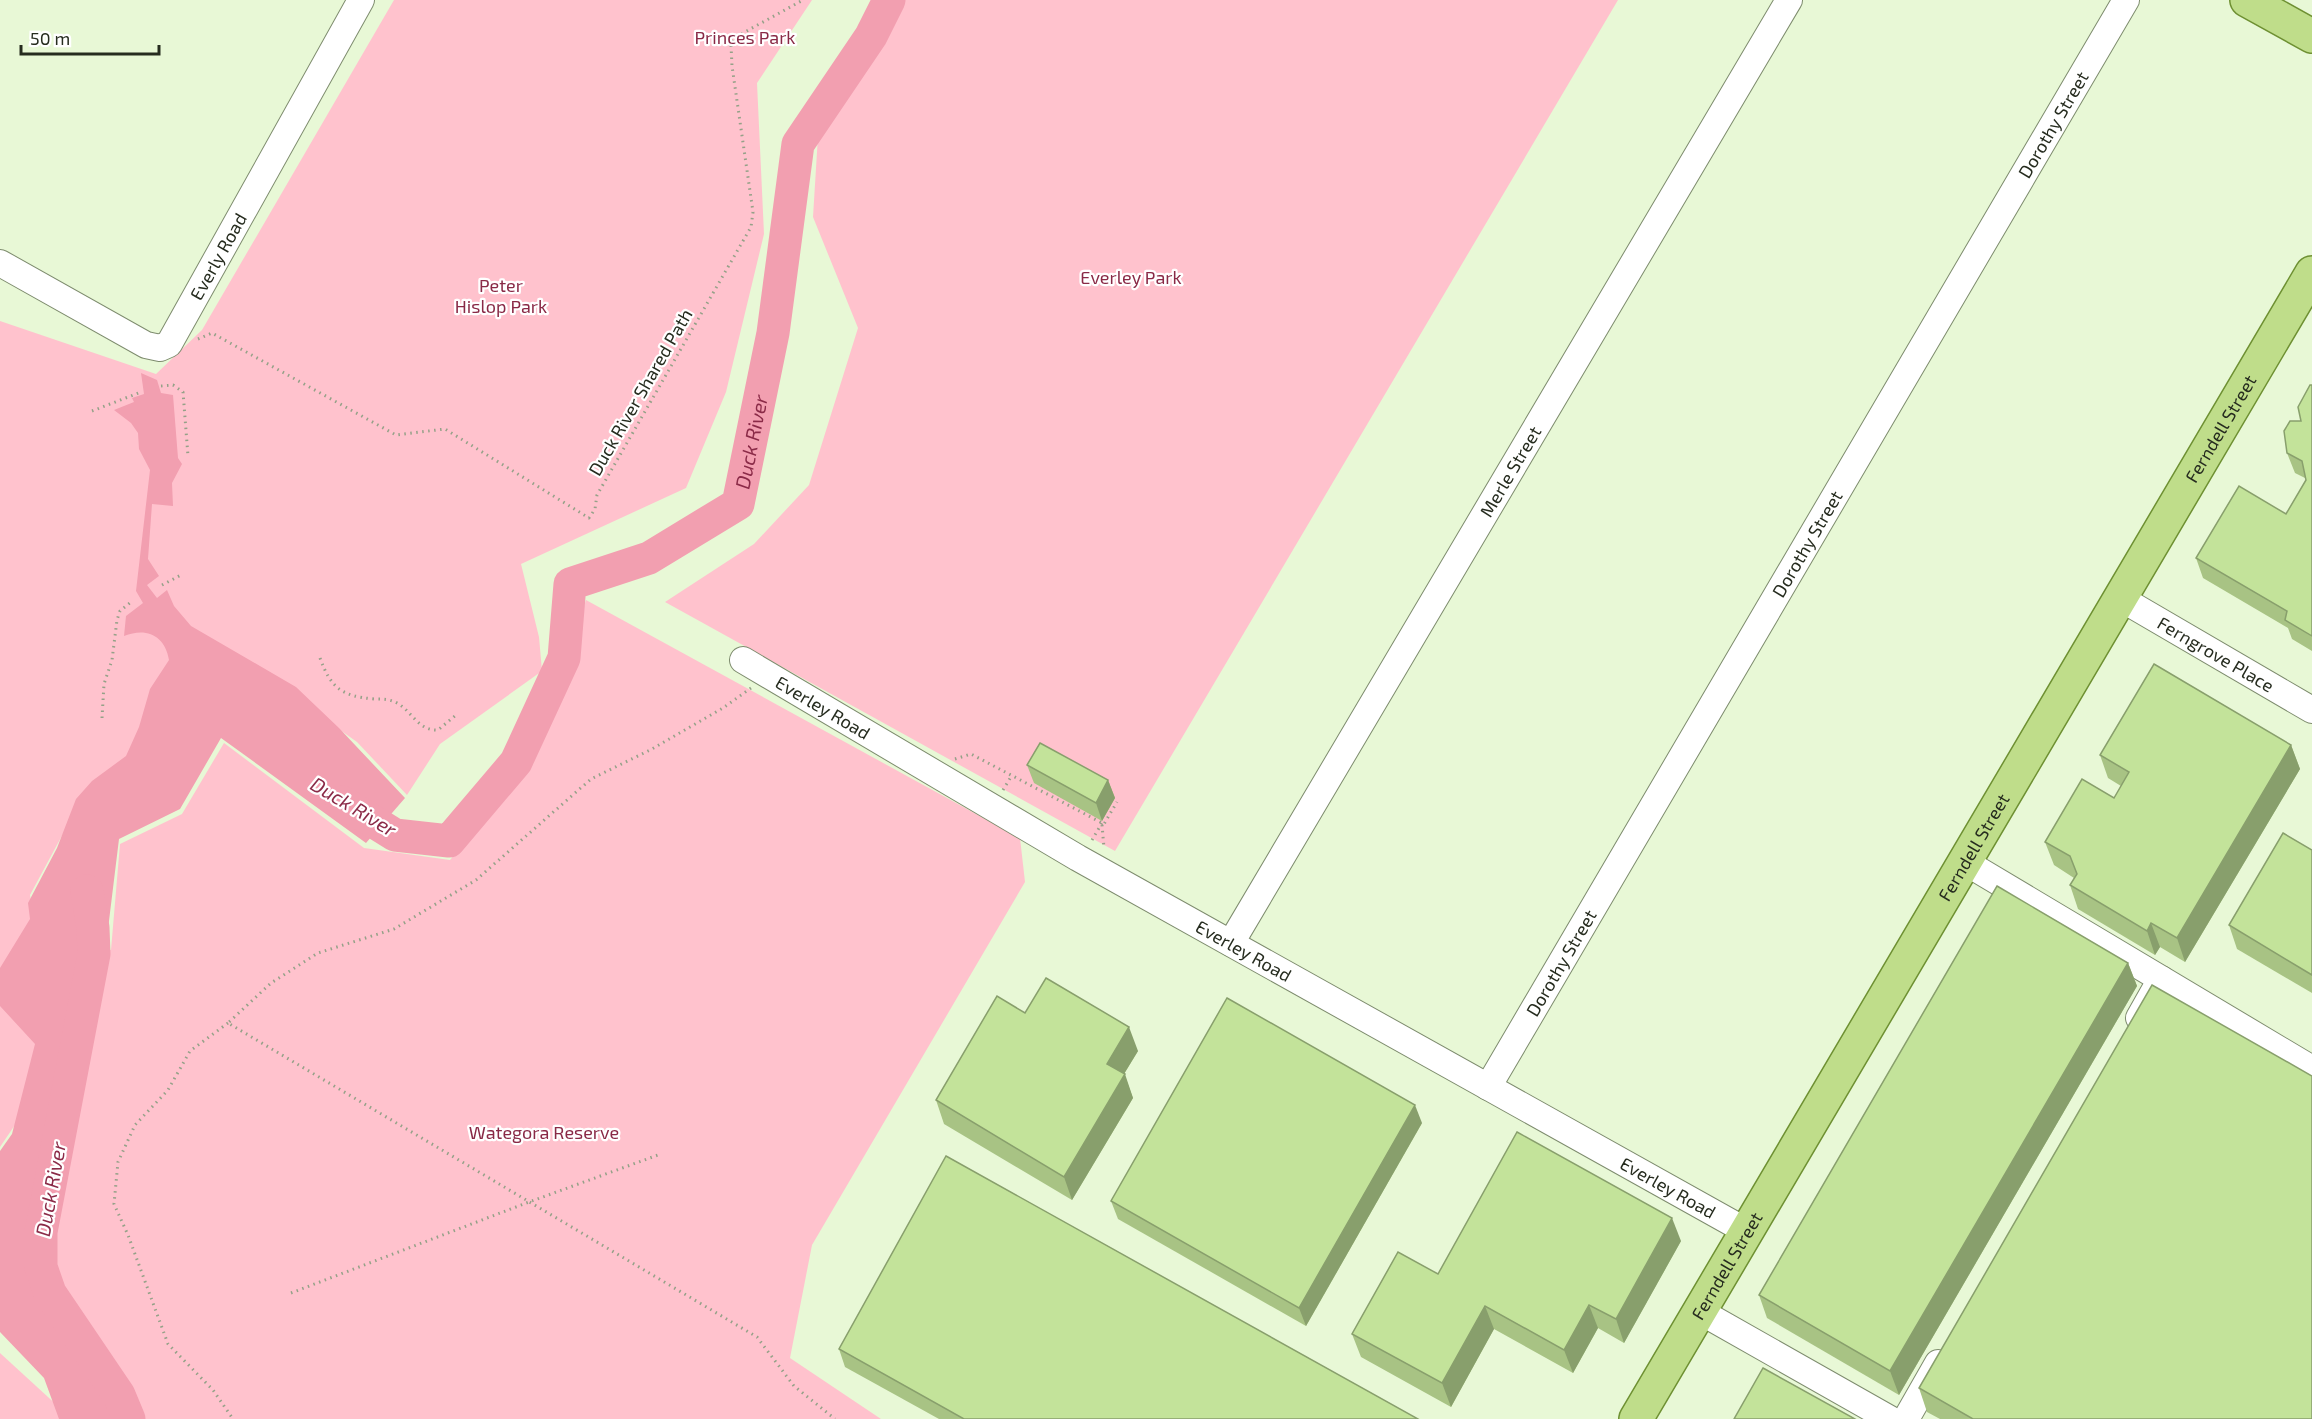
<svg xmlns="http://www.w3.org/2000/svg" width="2312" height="1419" font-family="'Exo 2',sans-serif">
	<rect width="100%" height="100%" fill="#e8f8d6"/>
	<g fill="#ffc2cd">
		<path d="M394,0h418l-55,83 7,151 -38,158 -40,96 -165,76 18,73 3,34 -102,73 -33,51 -50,-53 -93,-66 -120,88 -58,27 -56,104 8,45 73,10 9,-106 62,-30 42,-71 140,105 86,12 83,-96 53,-164 434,238 5,44 -213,363 -22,113 91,61h-881v-66l60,55 -60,-195 19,-94 -19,28v-826l156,53 46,-44z"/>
		<path d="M895,0h723l-503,851 -450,-249 89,-58 55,-59 49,-157 -45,-111 8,-130 71,-78z"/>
	</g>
	<path fill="#f29fb0" d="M141,373l16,7 4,13 12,2 5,63 4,6 -10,19 1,23 -21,-2 -4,55 11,17 -12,9 10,13 10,-8 7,16 17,20 105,61 43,41 66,70 -39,45 -145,-105 -41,71 -61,30 -11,90 -24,12 -15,105 -35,190 6,48 75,116 6,19h-62l-15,-41 -44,-46v-181l12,-17 23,-90 -35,-38v-38l30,-49 -2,-16 29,-55 19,-49 16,-18 34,-25 13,-29 11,-38 19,-29c-4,-25 -23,-33 -45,-24l2,-20 17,-13 -7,-12 14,-121 -11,-21 -1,-16 -7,-10 -17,-13 20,-8 -2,-4 12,-4z"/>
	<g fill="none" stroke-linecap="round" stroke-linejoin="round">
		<g stroke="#f29fb0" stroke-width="33">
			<path id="s1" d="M342,802l53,33 54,6 67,-79 48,-104 6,-74 79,-26 89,-54 35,-171 25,-189 73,-108 18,-36"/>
			<path d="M87,891l6,37 1,26 -53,278v35l9,26 69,102 10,24"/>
		</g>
		<defs>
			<g id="minor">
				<path id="s2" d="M0,263l146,82 14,3 9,-4 192,-344"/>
				<path id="s3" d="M2120,598l192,112"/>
				<path id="s4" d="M743,660l335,198 670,374"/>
				<path d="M1965,862l347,207"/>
				<path id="s5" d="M1231,943l558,-943"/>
				<path d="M2139,1018l22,-39"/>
				<path id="s6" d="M1488,1087l638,-1087"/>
				<path d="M1701,1312l189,107"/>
				<path d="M1906,1419l32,-56"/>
			</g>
			<g id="major">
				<path d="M2247,0l65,36"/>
				<path id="s7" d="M1636,1419l676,-1146"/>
			</g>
		</defs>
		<use href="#minor" stroke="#7e8c6e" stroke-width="28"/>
		<use href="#major" stroke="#6e9032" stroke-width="36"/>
		<g stroke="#95a188" stroke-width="3" stroke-dasharray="1.5 4.5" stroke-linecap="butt">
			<path d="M198,339l14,-6 184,102 49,-6 144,89 6,-9 2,-14 154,-268 2,-15 -21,-146 -1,-21 3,-7 69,-38"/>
			<path d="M161,386l12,-1 10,7 5,64"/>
			<path d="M92,411l49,-19"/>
			<path d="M162,585l19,-10"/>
			<path d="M320,658c11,30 21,38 54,41 8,0 16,0 23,4 15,8 21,28 41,27l18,-15"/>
			<path d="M751,688l-28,20 -71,41 -61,30 -115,101 -82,49 -76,24 -47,30 -43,40 529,314 37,49 41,33"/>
			<path d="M102,718l2,-34 8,-24 5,-40 3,-9 11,-9"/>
			<path d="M955,759l16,-5 133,70 13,-22"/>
			<path d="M1003,790l9,-15"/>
			<path d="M1102,825l2,23"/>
			<path d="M1092,840l10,-17"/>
			<path d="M228,1023l-38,28 -22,39 -33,35 -17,37 -4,42 14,31 40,109 45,46 20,29"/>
			<path d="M291,1293l238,-91 129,-47"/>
		</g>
		<use href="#minor" stroke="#fff" stroke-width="26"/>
		<use href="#major" stroke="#bfdd8a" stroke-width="33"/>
	</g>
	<g fill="#a8c384">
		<path d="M2312,385v266l-20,-12 -4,-11 -85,-50 -7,-20 90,-44 20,-34 -1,-2 -10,-5 -8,-20 14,-32z"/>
		<path d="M2291,745l9,24 -115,193 -25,-15 -5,8 -77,-46 -8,-24 4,-7 -20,-13 -9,-23 69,-44 7,-12 -13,-8 -8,-23z"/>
		<path d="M1027,765l81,15 7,18 -13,23 -68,-38z"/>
		<path d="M2312,850v143l-75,-44 -8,-24z"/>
		<path d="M2128,963l9,23 -238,409 -132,-77 -8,-23z"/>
		<path d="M1025,1013l113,38 -14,23 9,24 -61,102 -128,-76 -8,-24z"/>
		<path d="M1422,1123l-116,203 -188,-107 -7,-18z"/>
		<path d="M1681,1241l-57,102 -26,-15 -25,45 -79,-44 -43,78 -90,-50 -9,-23 86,-60z"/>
		<path d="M839,1349l579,70h-479l-94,-52z"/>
		<path d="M1919,1388l393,31h-372l-13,-7z"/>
	</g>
	<g fill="#889f6c">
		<path d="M2291,745l9,24 -115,193 -8,-24z"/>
		<path d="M1108,780l7,18 -13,23 -6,-18z"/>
		<path d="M2151,923l9,24 -5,8 -8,-24z"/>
		<path d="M2128,963l9,23 -238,409 -9,-24z"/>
		<path d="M1129,1027l9,24 -22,36 -9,-23z"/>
		<path d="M1125,1074l8,24 -61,102 -8,-23z"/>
		<path d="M1415,1105l7,18 -116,203 -7,-18z"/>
		<path d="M1672,1218l9,23 -57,102 -8,-24z"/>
		<path d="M1589,1305l9,23 -25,45 -9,-23z"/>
		<path d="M1485,1306l9,23 -43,78 -9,-24z"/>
	</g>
	<g fill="#c3e39a" stroke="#889f6c" stroke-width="1.5">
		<path d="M2310,385h2v251l-27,-16 2,-9 -91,-53 43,-72 47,28 20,-34 -4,-19 -15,-8 -3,-22 6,-10h11l-3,-14z"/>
		<path d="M2154,664l137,81 -114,193 -26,-15 -4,8 -77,-46 7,-11 -7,-18 -25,-14 37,-63 32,19 15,-26 -29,-17z"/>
		<path d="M1040,743l68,37 -12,23 -69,-38z"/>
		<path d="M2283,833l29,17v125l-83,-50z"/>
		<path d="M1997,886l131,77 -238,408 -131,-76z"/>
		<path d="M1046,978l83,49 -22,37 18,10 -61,103 -128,-77 61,-104 28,17z"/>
		<path d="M2152,985l160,91v343h-339l-54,-31z"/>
		<path d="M1227,998l188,107 -116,203 -188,-107z"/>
		<path d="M1517,1132l155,86 -56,101 -27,-14 -25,45 -79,-44 -43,77 -90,-49 46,-82 40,22z"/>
		<path d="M946,1156l472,263h-454l-125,-70z"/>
		<path d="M1763,1368l92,51h-121z"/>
	</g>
	<g text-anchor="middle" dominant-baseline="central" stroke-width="4.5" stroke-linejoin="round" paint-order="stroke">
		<g font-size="18" fill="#892946" stroke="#fff">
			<text x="745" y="37">Princes Park</text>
			<text x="1131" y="277">Everley Park</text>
			<text x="501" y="285">Peter<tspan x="501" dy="21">Hislop Park</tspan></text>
			<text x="544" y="1132">Wategora Reserve</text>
		</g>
		<g font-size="18" fill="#262c1f" stroke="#fff">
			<text stroke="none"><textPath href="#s6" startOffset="1116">Dorothy Street</textPath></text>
			<text stroke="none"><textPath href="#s2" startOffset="292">Everly Road</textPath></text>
			<text transform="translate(640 392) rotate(-60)">Duck River Shared Path</text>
			<text stroke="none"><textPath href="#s7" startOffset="1150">Ferndell Street</textPath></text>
			<text stroke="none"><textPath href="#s5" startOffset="548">Merle Street</textPath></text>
			<text stroke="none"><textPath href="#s6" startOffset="630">Dorothy Street</textPath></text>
			<text stroke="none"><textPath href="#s3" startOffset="111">Ferngrove Place</textPath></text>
			<text stroke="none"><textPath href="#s4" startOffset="93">Everley Road</textPath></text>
			<text stroke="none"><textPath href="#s7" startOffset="664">Ferndell Street</textPath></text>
			<text stroke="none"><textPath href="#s4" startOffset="579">Everley Road</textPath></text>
			<text stroke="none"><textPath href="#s6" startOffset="144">Dorothy Street</textPath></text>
			<text stroke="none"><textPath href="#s4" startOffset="1065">Everley Road</textPath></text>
			<text stroke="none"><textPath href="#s7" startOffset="178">Ferndell Street</textPath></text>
		</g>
		<g font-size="20" font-style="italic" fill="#8b2b48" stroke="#fff">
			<text stroke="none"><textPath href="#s1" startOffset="660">Duck River</textPath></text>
			<text transform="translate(354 806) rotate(31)">Duck River</text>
			<text transform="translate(50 1189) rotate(-80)">Duck River</text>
		</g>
	</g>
	<path d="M21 45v9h138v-9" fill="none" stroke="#262c1f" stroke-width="3"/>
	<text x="30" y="45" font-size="18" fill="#262c1f" stroke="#ffffff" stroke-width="4.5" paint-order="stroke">50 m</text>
</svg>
